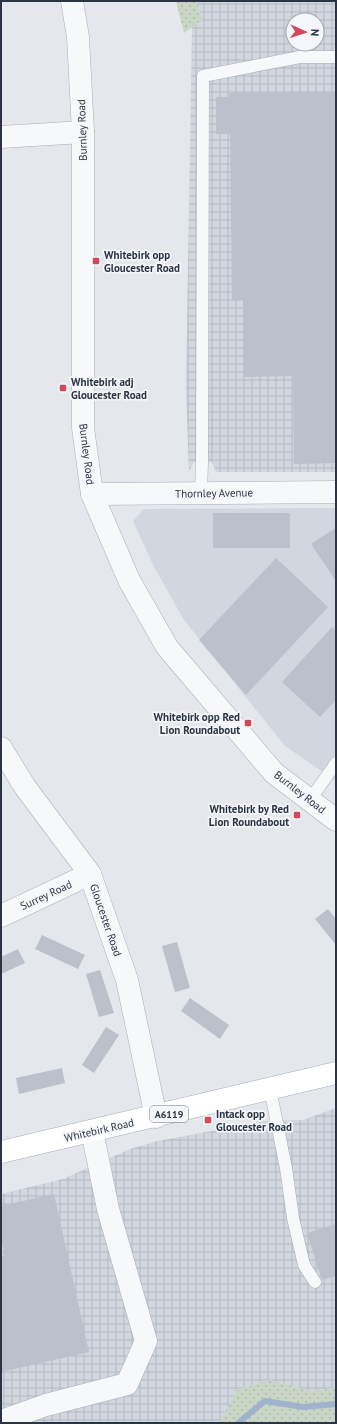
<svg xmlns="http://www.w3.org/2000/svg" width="337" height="1424" font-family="'PT Sans',sans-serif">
	<defs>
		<pattern id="industrial-grid" width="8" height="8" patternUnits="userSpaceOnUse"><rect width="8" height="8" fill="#d2d6de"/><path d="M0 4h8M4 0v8" fill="none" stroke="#b4b8c0"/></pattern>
		<pattern id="grass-dots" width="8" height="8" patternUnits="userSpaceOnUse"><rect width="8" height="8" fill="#c9d6c5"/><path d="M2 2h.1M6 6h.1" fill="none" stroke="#adb8ab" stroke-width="1.8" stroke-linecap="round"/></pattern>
	</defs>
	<rect width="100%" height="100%" fill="#e4e7ec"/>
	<path fill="#d2d6de" d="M336,508v273l-51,-35 -101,-126 -30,-53 -21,-46 11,-12z"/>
	<g fill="url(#industrial-grid)" fill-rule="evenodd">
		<path d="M197,1h139v471h-120l-4,-10h-18l-5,10 -3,-84 6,-361 10,-7zM293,20h24v24h-24z"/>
		<path d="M336,1108v280l-25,3 -42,-11 -32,10 -18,33h-218v-229l62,-15 67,-30 28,-8 107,-20 38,-1z"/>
	</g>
	<g fill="url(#grass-dots)">
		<path d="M176,1h21l5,19 -18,13z"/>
		<path d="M269,1380l42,11 25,-3v35h-117l18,-33z"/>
	</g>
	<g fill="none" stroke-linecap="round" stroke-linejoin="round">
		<path stroke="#9fb4cc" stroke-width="6" d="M238,1423l27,-22 38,6 33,-3"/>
	</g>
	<g fill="#bbc0ca">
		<path d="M336,92v371l-42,1 -1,-88 -49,1 -1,-77h-11l-2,-166h-14v-37h13v-4z"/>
		<rect x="213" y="513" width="77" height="35"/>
		<path d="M334,529l2,2v50l-25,-37z"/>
		<path d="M276,558l52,49 -82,88 -47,-55z"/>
		<path d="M332,627l4,4v69l-16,17 -38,-35z"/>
		<path d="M328,909l8,10v26l-21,-26z"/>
		<path d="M42,935l43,20 -7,14 -43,-20z"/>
		<path d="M177,942l13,46 -15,4 -13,-46z"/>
		<path d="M18,949l7,14 -24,11v-17z"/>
		<path d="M100,970l14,43 -15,4 -13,-43z"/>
		<path d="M190,998l39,27 -9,14 -39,-28z"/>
		<path d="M106,1027l13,8 -25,38 -12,-8z"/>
		<path d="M62,1068l3,15 -46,11 -3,-16z"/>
		<path d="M54,1194l35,158 -88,20v-115l4,-1 -4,-17v-33z"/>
		<path d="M336,1224v52l-14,4 -15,-47z"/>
	</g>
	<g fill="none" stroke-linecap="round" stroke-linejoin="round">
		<defs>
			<g id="service">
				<path d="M201,494l1,-32 1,-386 97,-19h36"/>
				<path d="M310,800l26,-37"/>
				<path d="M270,1089l16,79 7,50 11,47 11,17"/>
			</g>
			<g id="minor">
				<path d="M1,137l82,-5"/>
				<path d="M92,494l244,-2"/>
				<path d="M1,748l24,39 65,87 37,106 29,137"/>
				<path d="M1,916l89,-42"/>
				<path d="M1,1421l45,-16 81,-21 19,-43 -38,-132 -16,-78"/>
			</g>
			<path id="tertiary" d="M72,1l6,36 5,95v296l9,66 37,86 38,67 107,126 62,47"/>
			<path id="primary" d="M1,1152l335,-79"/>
		</defs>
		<use href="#service" stroke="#a9aeb7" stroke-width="13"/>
		<use href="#minor" stroke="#a9aeb7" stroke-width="23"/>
		<use href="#tertiary" stroke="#a9aeb7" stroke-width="23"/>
		<use href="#primary" stroke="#a3abb8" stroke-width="23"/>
		<use href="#service" stroke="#f7f8fa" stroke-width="12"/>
		<use href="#minor" stroke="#f7f8fa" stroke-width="22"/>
		<use href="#tertiary" stroke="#f7f8fa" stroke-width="22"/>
		<use href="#primary" stroke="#fff" stroke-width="22"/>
	</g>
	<g fill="#d1495b" stroke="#f4f6f9" stroke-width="1.5">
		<rect x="92" y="257" width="8" height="8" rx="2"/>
		<rect x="59" y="384" width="8" height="8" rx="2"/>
		<rect x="244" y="719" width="8" height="8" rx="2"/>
		<rect x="293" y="811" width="8" height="8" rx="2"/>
		<rect x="204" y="1116" width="8" height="8" rx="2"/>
	</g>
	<g text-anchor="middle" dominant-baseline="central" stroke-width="3.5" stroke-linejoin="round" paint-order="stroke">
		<rect fill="#f4f6f9" stroke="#676e7b" stroke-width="1" x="150" y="1106" width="38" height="16" rx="3"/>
		<g font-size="10" font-weight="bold" fill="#2b3445">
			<text x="169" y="1114">A6119</text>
		</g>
		<g font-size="11" fill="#2b3445" stroke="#f4f6f9">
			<text transform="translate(82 130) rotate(-92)">Burnley Road</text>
			<text transform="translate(87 454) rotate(83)">Burnley Road</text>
			<text transform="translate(214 493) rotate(-1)">Thornley Avenue</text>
			<text transform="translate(300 792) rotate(38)">Burnley Road</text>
			<text transform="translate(46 895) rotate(-25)">Surrey Road</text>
			<text transform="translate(106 920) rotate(71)">Gloucester Road</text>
			<text transform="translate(99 1130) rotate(-13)">Whitebirk Road</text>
		</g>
		<g font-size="11" font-weight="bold" fill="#2b3445" stroke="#f4f6f9" text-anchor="start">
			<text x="104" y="255">Whitebirk opp<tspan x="104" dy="13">Gloucester Road</tspan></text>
			<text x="71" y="382">Whitebirk adj<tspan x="71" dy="13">Gloucester Road</tspan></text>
			<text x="240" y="717" text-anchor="end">Whitebirk opp Red<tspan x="240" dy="13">Lion Roundabout</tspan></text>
			<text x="289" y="809" text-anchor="end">Whitebirk by Red<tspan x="289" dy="13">Lion Roundabout</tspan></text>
			<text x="216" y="1114">Intack opp<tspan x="216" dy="13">Gloucester Road</tspan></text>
		</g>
	</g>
	<rect width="337" height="1424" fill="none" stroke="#2b3445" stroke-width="4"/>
	<g transform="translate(305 32) rotate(93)"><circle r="19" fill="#f4f6f9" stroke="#a4a8b1"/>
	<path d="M0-3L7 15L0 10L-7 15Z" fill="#d1495b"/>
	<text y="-6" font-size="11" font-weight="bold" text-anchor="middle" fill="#2b3445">N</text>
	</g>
</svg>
